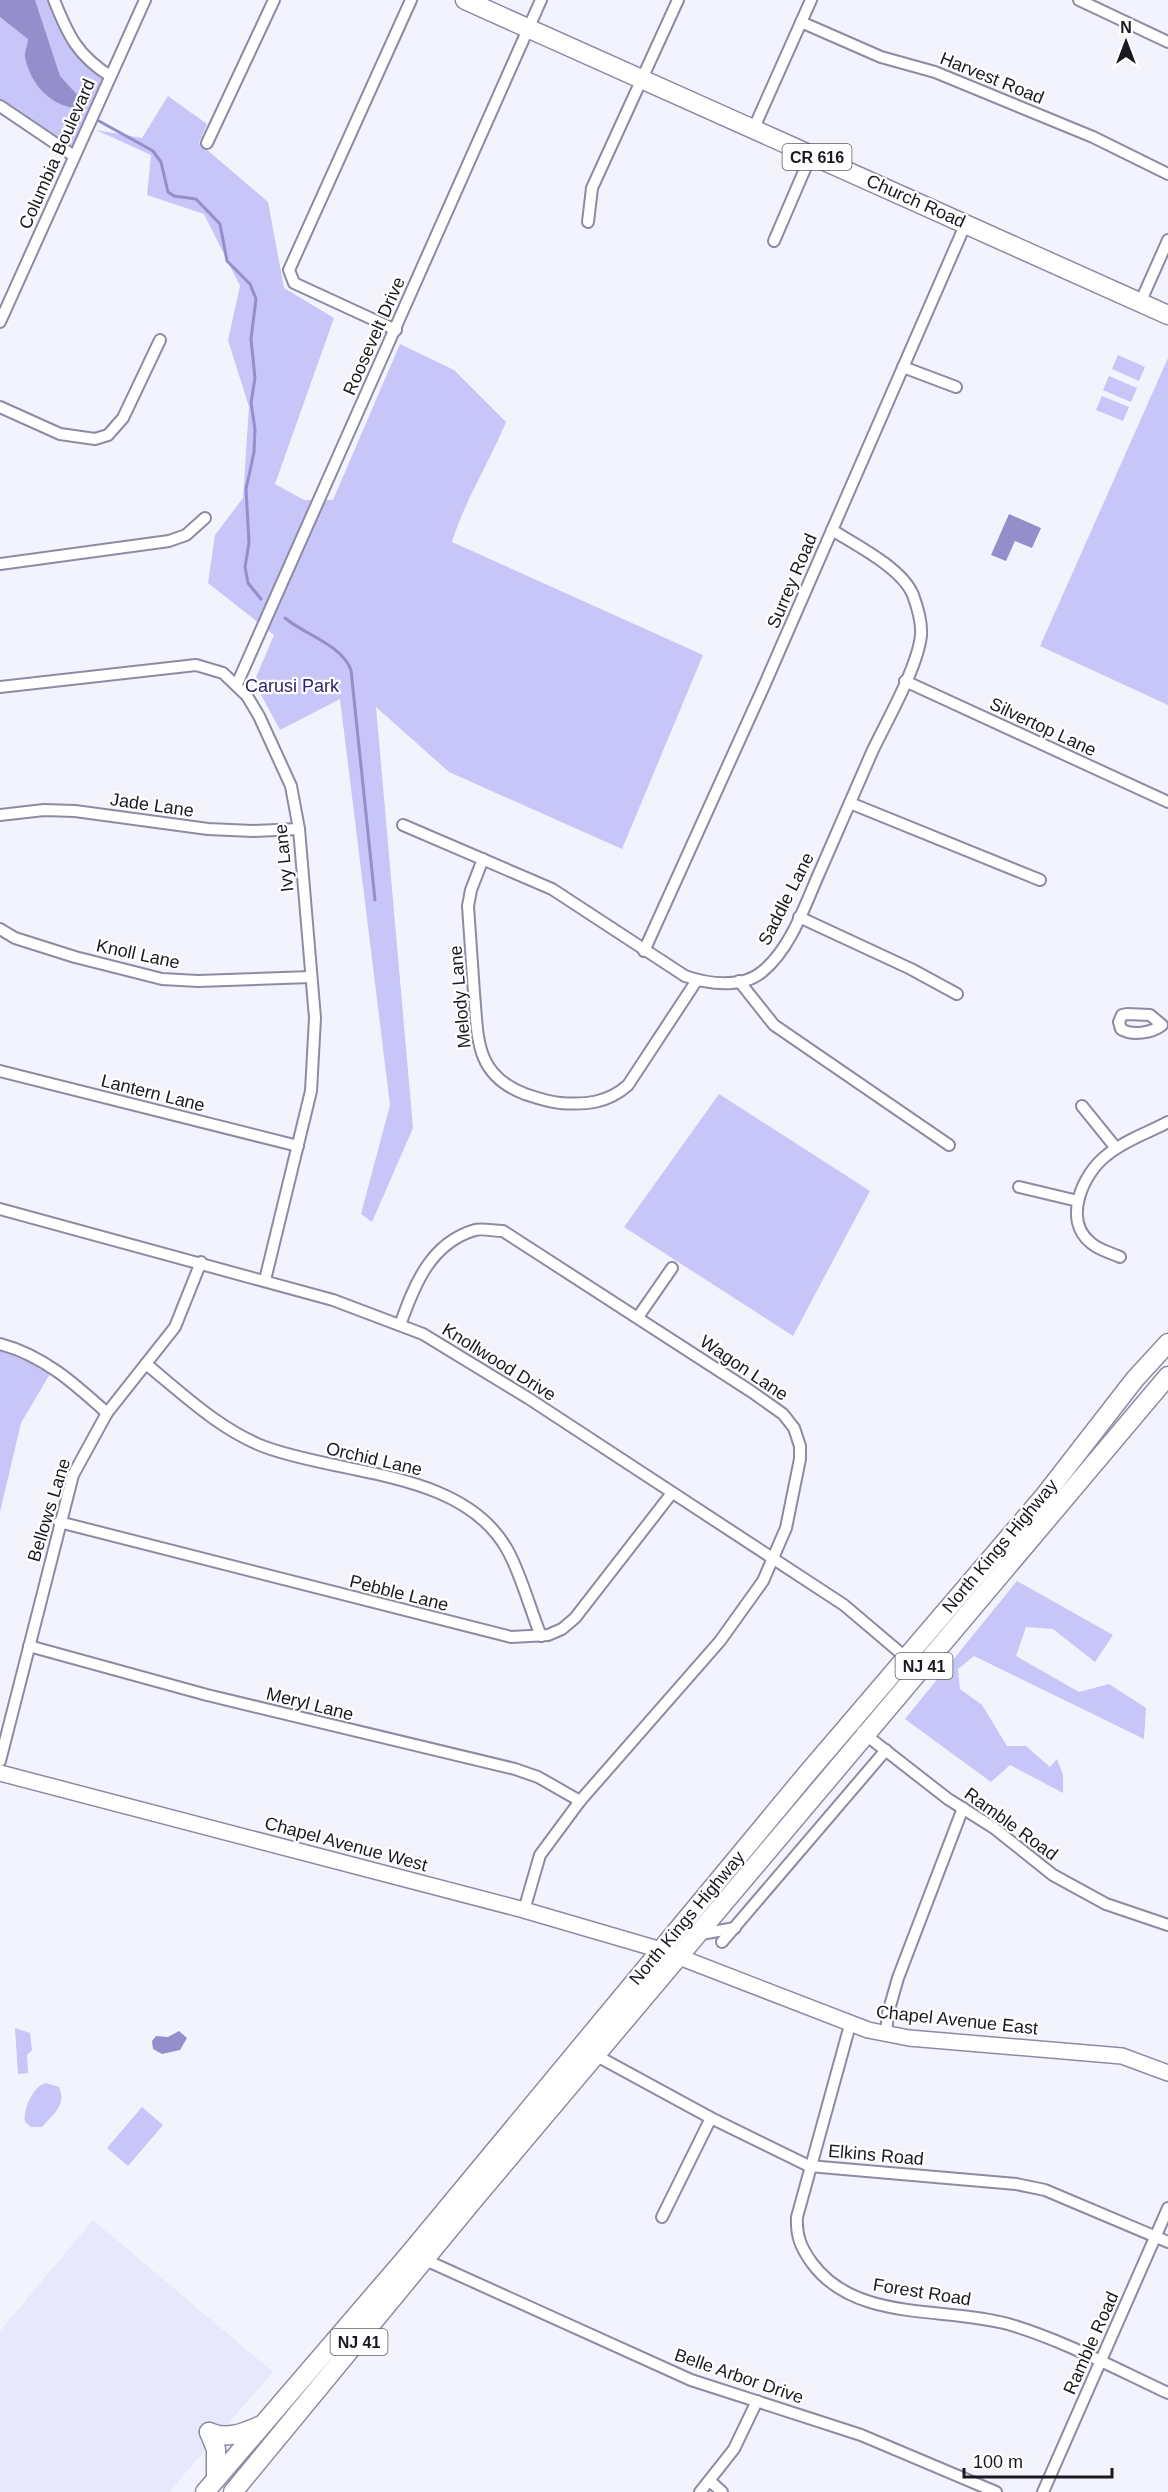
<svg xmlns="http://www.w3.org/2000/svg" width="1168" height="2492" font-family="Helvetica,sans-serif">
	<rect width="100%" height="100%" fill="#f3f3fd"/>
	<path fill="#e8e8fc" d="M93,2220l180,152 -104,120h-169v-161z"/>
	<g fill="#c8c5f8">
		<path d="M0,0h51l20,45 32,33 -35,77 -68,-51z"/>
		<path d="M168,96l39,28 -8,19 69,59 16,86 50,30 -59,166 29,16h29l67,-156 54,26 52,52c-17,41 -41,78 -54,120l251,113 -81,194 -173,-77 -73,-65 37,421 -41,94 -11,-8 29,-109 -50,-406 -60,31 -26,-48 20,-47 -66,-52 7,-48 28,-37 6,-91 -21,-67 12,-54 -36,-72 -57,-19 4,-40 -55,-25 46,8z"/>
		<path d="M1118,355l27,12 -6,14 -27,-12z"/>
		<path d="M1168,358v347l-128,-59z"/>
		<path d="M1109,376l28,12 -6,14 -28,-12z"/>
		<path d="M1102,396l27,11 -6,14 -27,-11z"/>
		<path d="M719,1094l151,97 -77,145 -169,-109z"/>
		<path d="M0,1348l54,19 -33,56 -21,89z"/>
		<path d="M1017,1581l96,54 -18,27 -42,-33 -27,-2 -10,29 63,36 30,-8 37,24 -2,31 -170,-83 -16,13 2,20 22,16 25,41h19l24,21 7,-8 6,16v18l-53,-28 -19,17 -86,-63z"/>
		<path d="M15,2028l15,5 2,17 -5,5 1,18 -10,1z"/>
		<path d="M46,2083l13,4c8,18 -6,27 -17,40h-11l-6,-5c-2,-13 8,-36 21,-39z"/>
		<path d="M142,2107l21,18 -35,41 -21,-18z"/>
	</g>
	<g fill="#948fcb">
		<path d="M0,0h35l25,76 21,23 -5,9c-26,-2 -46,-25 -51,-51 -1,-5 3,-12 3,-18l-28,-22z"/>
		<path d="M1009,514l32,14 -9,20 -17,-7 -9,20 -15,-6z"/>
		<path d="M179,2031l8,7 -7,12 -18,4 -9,-5 -1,-8 4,-5 12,1z"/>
	</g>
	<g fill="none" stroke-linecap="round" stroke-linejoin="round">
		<g stroke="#948fcb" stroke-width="3">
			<path d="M99,121l54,30 8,11 7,30 6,4 22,3 24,25 7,37 23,23 6,15 -5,40 4,39 -4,25 4,26 -1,23 -8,37 3,54 -4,24 3,16 13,16"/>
			<path d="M285,618c20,17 56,26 66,52l24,230"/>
		</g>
		<defs>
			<g id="street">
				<path d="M54,0c14,35 23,55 56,76"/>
				<path d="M1079,0l89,42"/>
				<path d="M801,22l80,35 54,15 158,65 75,37"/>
				<path d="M0,106l74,50"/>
				<path d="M753,130l58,-130"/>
				<path d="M207,143l67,-143"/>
				<path d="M588,222l4,-34 86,-188"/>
				<path d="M774,241l37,-86"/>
				<path d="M1140,303l28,-63"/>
				<path d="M0,322l145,-322"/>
				<path d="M396,330l-102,-47 -5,-13 122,-270"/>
				<path d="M903,367l53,20"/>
				<path d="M0,407l60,27 35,5 13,-4 15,-17 37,-78"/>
				<path d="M0,564l169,-23 17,-6 19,-17"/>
				<path d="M905,681l263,121"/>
				<path d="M237,684l304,-684"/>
				<path d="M0,687l196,-22 27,8 24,23 12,20 32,70 8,43 16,189 -4,73 -46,189"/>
				<path d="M850,803l190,77"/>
				<path d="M0,815l44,-5 31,1 133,18 45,2 46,-2"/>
				<path d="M403,825l149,64 133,87c22,8 58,13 78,-5 29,-24 43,-69 58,-102 17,-39 34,-78 51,-117 14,-30 46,-85 49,-117 1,-12 -4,-29 -8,-40 -11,-27 -57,-50 -81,-65"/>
				<path d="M483,859l-12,31 -3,16c2,29 4,58 6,87 4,46 1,82 51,101 12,4 23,8 35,9 26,2 48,0 68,-18l69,-105"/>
				<path d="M799,917l112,52 46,25"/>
				<path d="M0,929l15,9 60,19 87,22 36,2 113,-4"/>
				<path d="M644,951l120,-265 202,-463"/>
				<path d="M739,981l35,44 175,120"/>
				<path d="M1127,1014l23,1 12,10c-10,8 -30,11 -41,4l-2,-7 3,-7z"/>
				<path d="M0,1071l298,75"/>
				<path d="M1082,1106l34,42"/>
				<path d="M1019,1187l59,14"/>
				<path d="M0,1209l333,91 90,34 105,64 316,207 66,56"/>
				<path d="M1120,1257c-9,-4 -21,-7 -29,-14 -29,-23 -8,-70 16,-88 18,-15 41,-22 61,-33"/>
				<path d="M638,1317l34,-49"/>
				<path d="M400,1325c14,-39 30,-82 75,-95 7,-2 19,1 28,1l249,161 31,22 11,14 6,18v13l-14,69 -23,53 -43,60 -140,160 -40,54 -16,55"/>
				<path d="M0,1344c43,11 75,40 107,69"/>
				<path d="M146,1364c37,30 74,66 119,83 78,29 199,23 243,104 14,26 22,58 33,85"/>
				<path d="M59,1522l452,115 37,-2 14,-6 13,-11 97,-125"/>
				<path d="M29,1646l178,49 308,74 23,8 42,24"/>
				<path d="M862,1732l86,67 46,29 59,47 53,29 62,21"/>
				<path d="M0,1761l73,-286 34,-62 68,-86 26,-65"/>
				<path d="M701,1934l34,-6"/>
				<path d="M722,1942l164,-192"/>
				<path d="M850,2025l-53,192c-1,19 4,31 15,46 44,60 132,43 196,61 55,16 108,45 160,69"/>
				<path d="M886,2034l2,-21 10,-35 65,-170"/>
				<path d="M597,2056l114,62 98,48 207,18 29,6 123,52"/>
				<path d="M662,2217l49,-99"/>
				<path d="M421,2258l270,122 170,55 135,57"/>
				<path d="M710,2481l12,11"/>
				<path d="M700,2492l34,-43 23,-48"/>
				<path d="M1043,2492l125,-284"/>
			</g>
			<path id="secondary" d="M0,1773l524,137 137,40 207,80 41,8 213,18 46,17"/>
			<g id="primary">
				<path d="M465,0l703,315"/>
				<path d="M209,2432c17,8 34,1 50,-6"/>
				<path d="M209,2432l7,17v30"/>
				<path d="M205,2492l205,-239 395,-477 240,-281 90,-116 33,-36"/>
				<path d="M233,2492l243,-295 692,-821"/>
			</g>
		</defs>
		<use href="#street" stroke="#8d8ba3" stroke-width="14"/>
		<use href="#secondary" stroke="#8d8ba3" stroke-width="18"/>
		<use href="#primary" stroke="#8d8ba3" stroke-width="21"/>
		<use href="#street" stroke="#fff" stroke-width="10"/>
		<use href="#secondary" stroke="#fff" stroke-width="15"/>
		<use href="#primary" stroke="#fff" stroke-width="18"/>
	</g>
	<g text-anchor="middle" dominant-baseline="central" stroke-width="4.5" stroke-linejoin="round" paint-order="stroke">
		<g fill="#fff" stroke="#5f5e64" stroke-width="1.5">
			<rect x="782.5" y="144" width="69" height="26" rx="4.5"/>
			<rect x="895.5" y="1653" width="57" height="26" rx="4.5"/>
			<rect x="330.5" y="2329" width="57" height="26" rx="4.5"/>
		</g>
		<g font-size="16" font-weight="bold" fill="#1a1922">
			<text x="817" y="157">CR 616</text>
			<text x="924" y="1666">NJ 41</text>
			<text x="359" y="2342">NJ 41</text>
		</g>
		<g font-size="18" fill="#1a1922" stroke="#fff">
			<text transform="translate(992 78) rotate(22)">Harvest Road</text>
			<text transform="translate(57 154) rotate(-66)">Columbia Boulevard</text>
			<text transform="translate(916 201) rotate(24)">Church Road</text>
			<text transform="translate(374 336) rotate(-66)">Roosevelt Drive</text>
			<text transform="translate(792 581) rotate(-67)">Surrey Road</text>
			<text transform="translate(1043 727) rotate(25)">Silvertop Lane</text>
			<text transform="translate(152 805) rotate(8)">Jade Lane</text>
			<text transform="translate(284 858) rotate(-96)">Ivy Lane</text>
			<text transform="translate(786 899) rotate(-63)">Saddle Lane</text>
			<text transform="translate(138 954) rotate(12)">Knoll Lane</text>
			<text transform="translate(460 997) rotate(-95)">Melody Lane</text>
			<text transform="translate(153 1093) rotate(14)">Lantern Lane</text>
			<text transform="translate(499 1362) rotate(32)">Knollwood Drive</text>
			<text transform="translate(744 1368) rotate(34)">Wagon Lane</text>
			<text transform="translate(374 1459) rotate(13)">Orchid Lane</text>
			<text transform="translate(49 1510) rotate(-73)">Bellows Lane</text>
			<text transform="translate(1000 1546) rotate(-50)">North Kings Highway</text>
			<text transform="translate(399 1593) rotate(14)">Pebble Lane</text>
			<text transform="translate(310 1704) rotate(14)">Meryl Lane</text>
			<text transform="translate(1011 1824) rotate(36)">Ramble Road</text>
			<text transform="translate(346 1844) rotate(15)">Chapel Avenue West</text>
			<text transform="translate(687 1918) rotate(-50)">North Kings Highway</text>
			<text transform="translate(957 2020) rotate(6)">Chapel Avenue East</text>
			<text transform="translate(876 2155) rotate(5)">Elkins Road</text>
			<text transform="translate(922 2292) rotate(9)">Forest Road</text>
			<text transform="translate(1091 2343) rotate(-66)">Ramble Road</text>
			<text transform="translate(739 2376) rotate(19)">Belle Arbor Drive</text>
		</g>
		<g font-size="18" fill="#32226a" stroke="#fff">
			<text x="292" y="686">Carusi Park</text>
		</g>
	</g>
	<g transform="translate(1126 42)" stroke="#ffffff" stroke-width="4.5" paint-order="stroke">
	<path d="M0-4.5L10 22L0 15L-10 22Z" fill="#1a1922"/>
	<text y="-9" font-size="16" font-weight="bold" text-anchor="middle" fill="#1a1922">N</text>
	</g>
	<path d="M964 2468v9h148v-9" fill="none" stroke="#1a1922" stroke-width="3"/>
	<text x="973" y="2468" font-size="18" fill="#1a1922" stroke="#ffffff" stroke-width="4.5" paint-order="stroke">100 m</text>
</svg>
